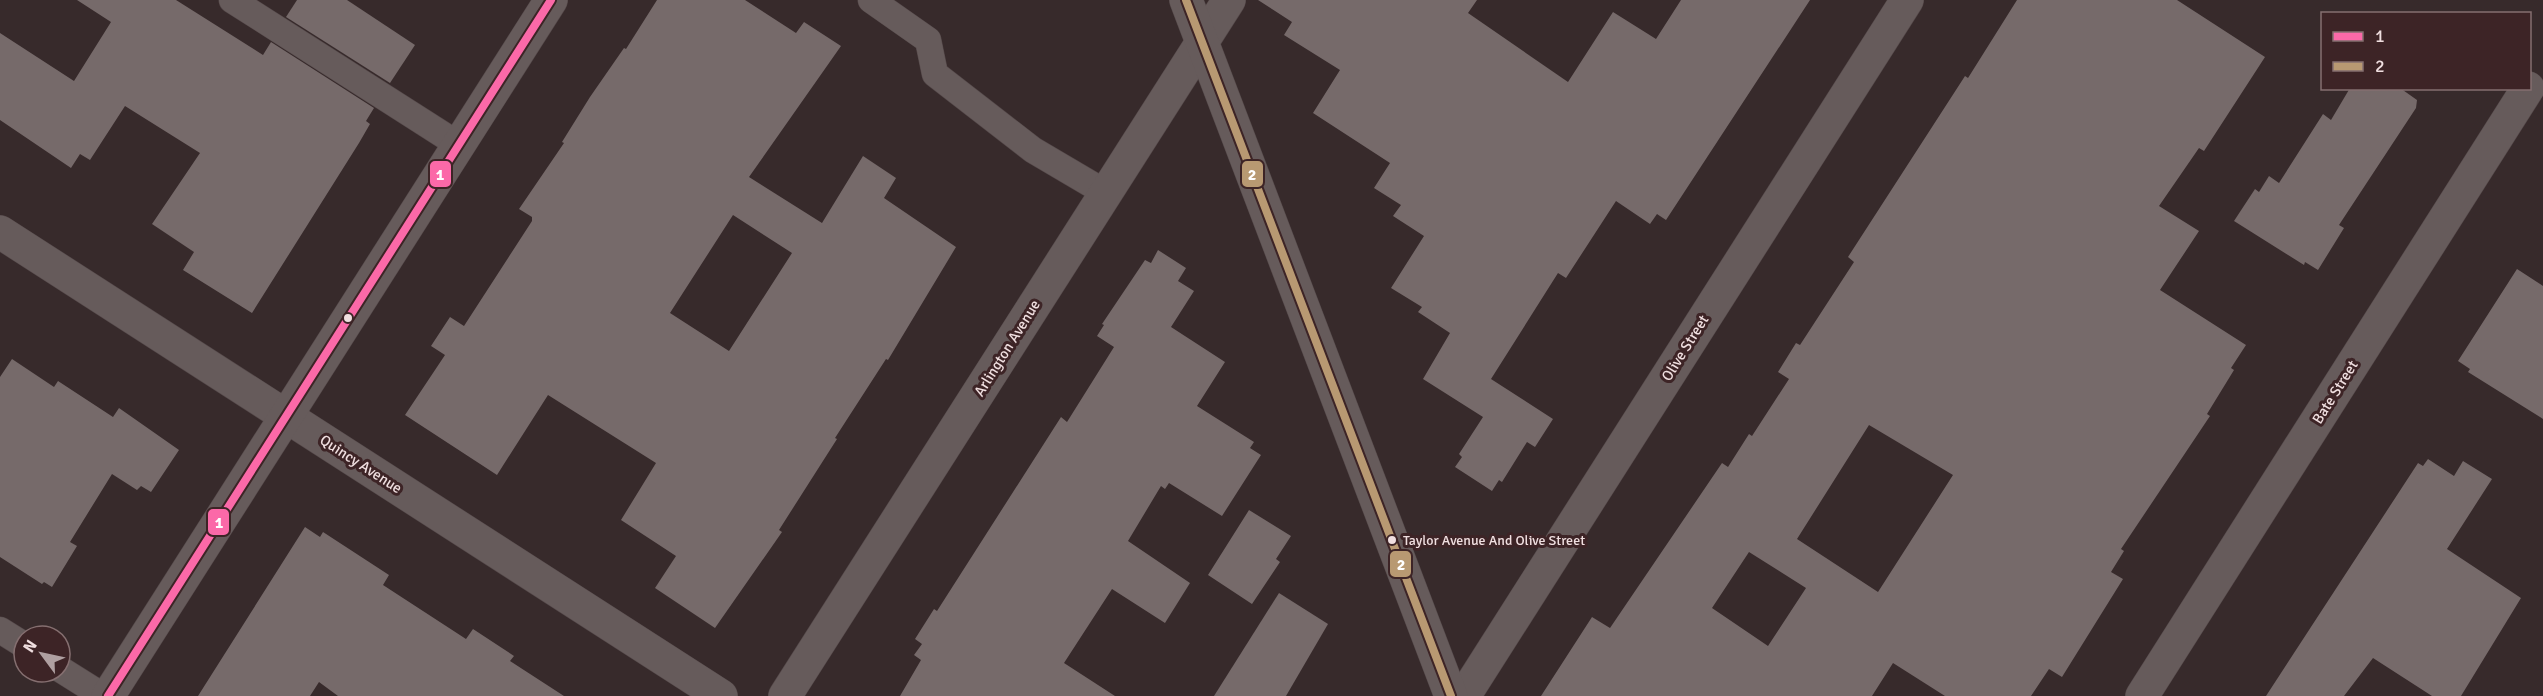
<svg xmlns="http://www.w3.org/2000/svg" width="2543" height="696" font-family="Signika,sans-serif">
	<rect width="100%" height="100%" fill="#372a2b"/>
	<g fill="#766a6a" fill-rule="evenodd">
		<path d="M77,0h99l87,55 8,-13 103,66 -8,13 4,3 -11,19 -107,170 -69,-43 11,-18 -42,-28 48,-71 -75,-47 -35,54 -10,-6 -9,14 -71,-48v-87l74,48 37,-59z"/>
		<path d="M297,0h50l68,45 -25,38 -104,-66z"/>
		<path d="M657,0h88l51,33 8,-11 37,24 -92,131 73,46 41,-67 33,22 -12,20 72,49 -68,113 -2,-1 -51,79 2,1 -58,91 3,2 -67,96 -60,-40 21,-32 -55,-36 35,-57 -108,-68 -51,80 -92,-60 40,-60 -14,-9 19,-29 14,9 68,-105v-4l-13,-8 45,-66 -2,-1 28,-45 34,-49 2,1zM733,215l59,38 -63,98 -59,-38z"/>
		<path d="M1258,0h219l-9,13 100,69 45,-70 43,27 25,-39h129l-144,220 -9,-6 -7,10 -34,-23 -50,77 -8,-5 -67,106 62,40 -18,28 -8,-5 -25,40 -3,-2 -7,11 -37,-24 7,-10 -3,-3 24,-37 -60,-38 27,-46 -32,-21 4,-5 -31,-19 33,-52 -31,-20 8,-11 -27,-17 16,-25 -77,-50 27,-43 -56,-35 8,-13z"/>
		<path d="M2017,0h160l88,57 -61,94 -5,-3 -40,58 40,25 -39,59 86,55 -15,23 3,2 -27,44 3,2 -89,133 3,2 -13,21 12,7 -61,98 -13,-8 -18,27h-86l-52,-33 -21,33h-331l51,-79 18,11 112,-165 6,4 21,-33 3,2 37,-57 -11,-7 18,-29 4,2 54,-83 -6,-5 117,-181 3,2zM1869,425l84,50 -75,117 -81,-53zM1749,552l57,36 -38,58 -56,-38z"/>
		<path d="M2350,88h50l17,12 -1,8 -77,117 5,3 -26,42 -13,-8 -1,3 -70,-44 21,-32 4,3 10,-16 10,7 44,-69 8,6z"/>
		<path d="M1158,250l28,18 -8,13 16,10 -23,36 54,35 -28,44 57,36 -4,6 11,7 -39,61 -53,-33 -4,6 -4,-3 -33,55 62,42 -25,40 -53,-34 -48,74 51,33h-215l21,-36 -7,-5 8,-11 -7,-5 19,-30 3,2 124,-194 6,5 47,-75 -17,-11 7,-11 -2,-1 43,-64 6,3z"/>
		<path d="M2517,269l26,17v133l-75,-47 2,-3 -12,-8z"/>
		<path d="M12,359l42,28 4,-6 55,36 6,-9 60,42 -28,42 -10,-6 -4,4 -25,-16 -42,68 7,4 -25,41 -8,-5 -2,2 -42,-27v-180z"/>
		<path d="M2428,459l26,17 9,-15 29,18 -45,70 74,49 -60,98h-29l-59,-38 -29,38h-78l152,-233 5,3z"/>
		<path d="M1249,510l42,26 -15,23 4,3 -28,42 -44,-29z"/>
		<path d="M305,527l15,10 3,-5 66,43 -6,10 83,54 7,-10 41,27 -4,5 54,35h-226l-19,-14 -9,14h-112z"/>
		<path d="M1279,593l49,31 -42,72h-72z"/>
	</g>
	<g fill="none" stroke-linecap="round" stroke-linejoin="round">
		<defs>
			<g id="service">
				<path d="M232,0l227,145"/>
				<path d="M871,0l57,40 7,34 98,76 73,43"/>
				<path d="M0,630l24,15"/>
				<path d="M60,669l43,27"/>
			</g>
			<g id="minor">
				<path d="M0,232l721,464"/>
				<path d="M785,696l444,-696"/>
				<path d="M1464,696l443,-696"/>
				<path d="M2142,696l386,-608"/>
			</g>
			<g id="tertiary">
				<path d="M1186,0l265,696"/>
				<path d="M108,696l443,-696"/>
			</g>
		</defs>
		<use href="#service" stroke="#544849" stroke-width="27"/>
		<use href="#minor" stroke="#544849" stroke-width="34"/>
		<use href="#tertiary" stroke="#544849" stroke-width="34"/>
		<use href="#service" stroke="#665b5b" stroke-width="26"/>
		<use href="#minor" stroke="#665b5b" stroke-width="33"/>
		<use href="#tertiary" stroke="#665b5b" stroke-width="33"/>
		<defs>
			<path id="bus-1" d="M108,696l443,-696"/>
			<path id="bus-2" d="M1186,0l265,696"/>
		</defs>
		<use href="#bus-1" stroke="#3d2426" stroke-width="12"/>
		<use href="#bus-2" stroke="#3d2426" stroke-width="12"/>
		<use href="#bus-1" stroke="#fb69a8" stroke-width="8"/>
		<use href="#bus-2" stroke="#b89972" stroke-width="8"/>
	</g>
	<g fill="#f0dfe0" stroke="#3d2426" stroke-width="2">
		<circle cx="348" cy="318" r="5"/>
		<circle cx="1392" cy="540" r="5"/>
	</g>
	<g text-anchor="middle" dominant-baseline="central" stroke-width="6" stroke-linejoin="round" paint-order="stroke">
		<g font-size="14" fill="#f0dfe0" stroke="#3d2426" text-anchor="start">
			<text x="1403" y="540">Taylor Avenue And Olive Street</text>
		</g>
		<g font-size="15" fill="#f0dfe0" stroke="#3d2426">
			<text transform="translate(1007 348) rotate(-58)">Arlington Avenue</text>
			<text transform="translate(1685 348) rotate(-58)">Olive Street</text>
			<text transform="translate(2335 392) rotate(-58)">Bate Street</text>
			<text transform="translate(361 464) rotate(33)">Quincy Avenue</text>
		</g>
	</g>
	<g stroke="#3d2426" stroke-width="2">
		<rect x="429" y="160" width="23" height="28" rx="6" fill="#fb69a8"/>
		<rect x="1241" y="160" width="23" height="28" rx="6" fill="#b89972"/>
		<rect x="207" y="508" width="23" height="28" rx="6" fill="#fb69a8"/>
		<rect x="1389" y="550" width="23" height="28" rx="6" fill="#b89972"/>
	</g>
	<g font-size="16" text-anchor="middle" font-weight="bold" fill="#fff">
		<text x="440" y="180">1</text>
		<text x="1252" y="180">2</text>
		<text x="219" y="528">1</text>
		<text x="1401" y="570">2</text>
	</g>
	<rect x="2321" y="12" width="210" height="78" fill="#3d2426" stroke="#856f70" stroke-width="1.5"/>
	<rect x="2333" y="32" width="30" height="9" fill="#fb69a8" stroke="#856f70" stroke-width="1.5"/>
	<text x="2375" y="42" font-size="18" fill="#f0dfe0">1</text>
	<rect x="2333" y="62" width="30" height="9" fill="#b89972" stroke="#856f70" stroke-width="1.5"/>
	<text x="2375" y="72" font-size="18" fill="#f0dfe0">2</text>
	<g transform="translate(42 654) rotate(303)"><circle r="28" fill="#3d2426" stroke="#856f70" stroke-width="1.5"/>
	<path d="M0-4.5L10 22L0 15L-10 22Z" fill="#afa0a1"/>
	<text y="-9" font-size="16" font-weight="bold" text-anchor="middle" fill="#f0dfe0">N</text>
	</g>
</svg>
